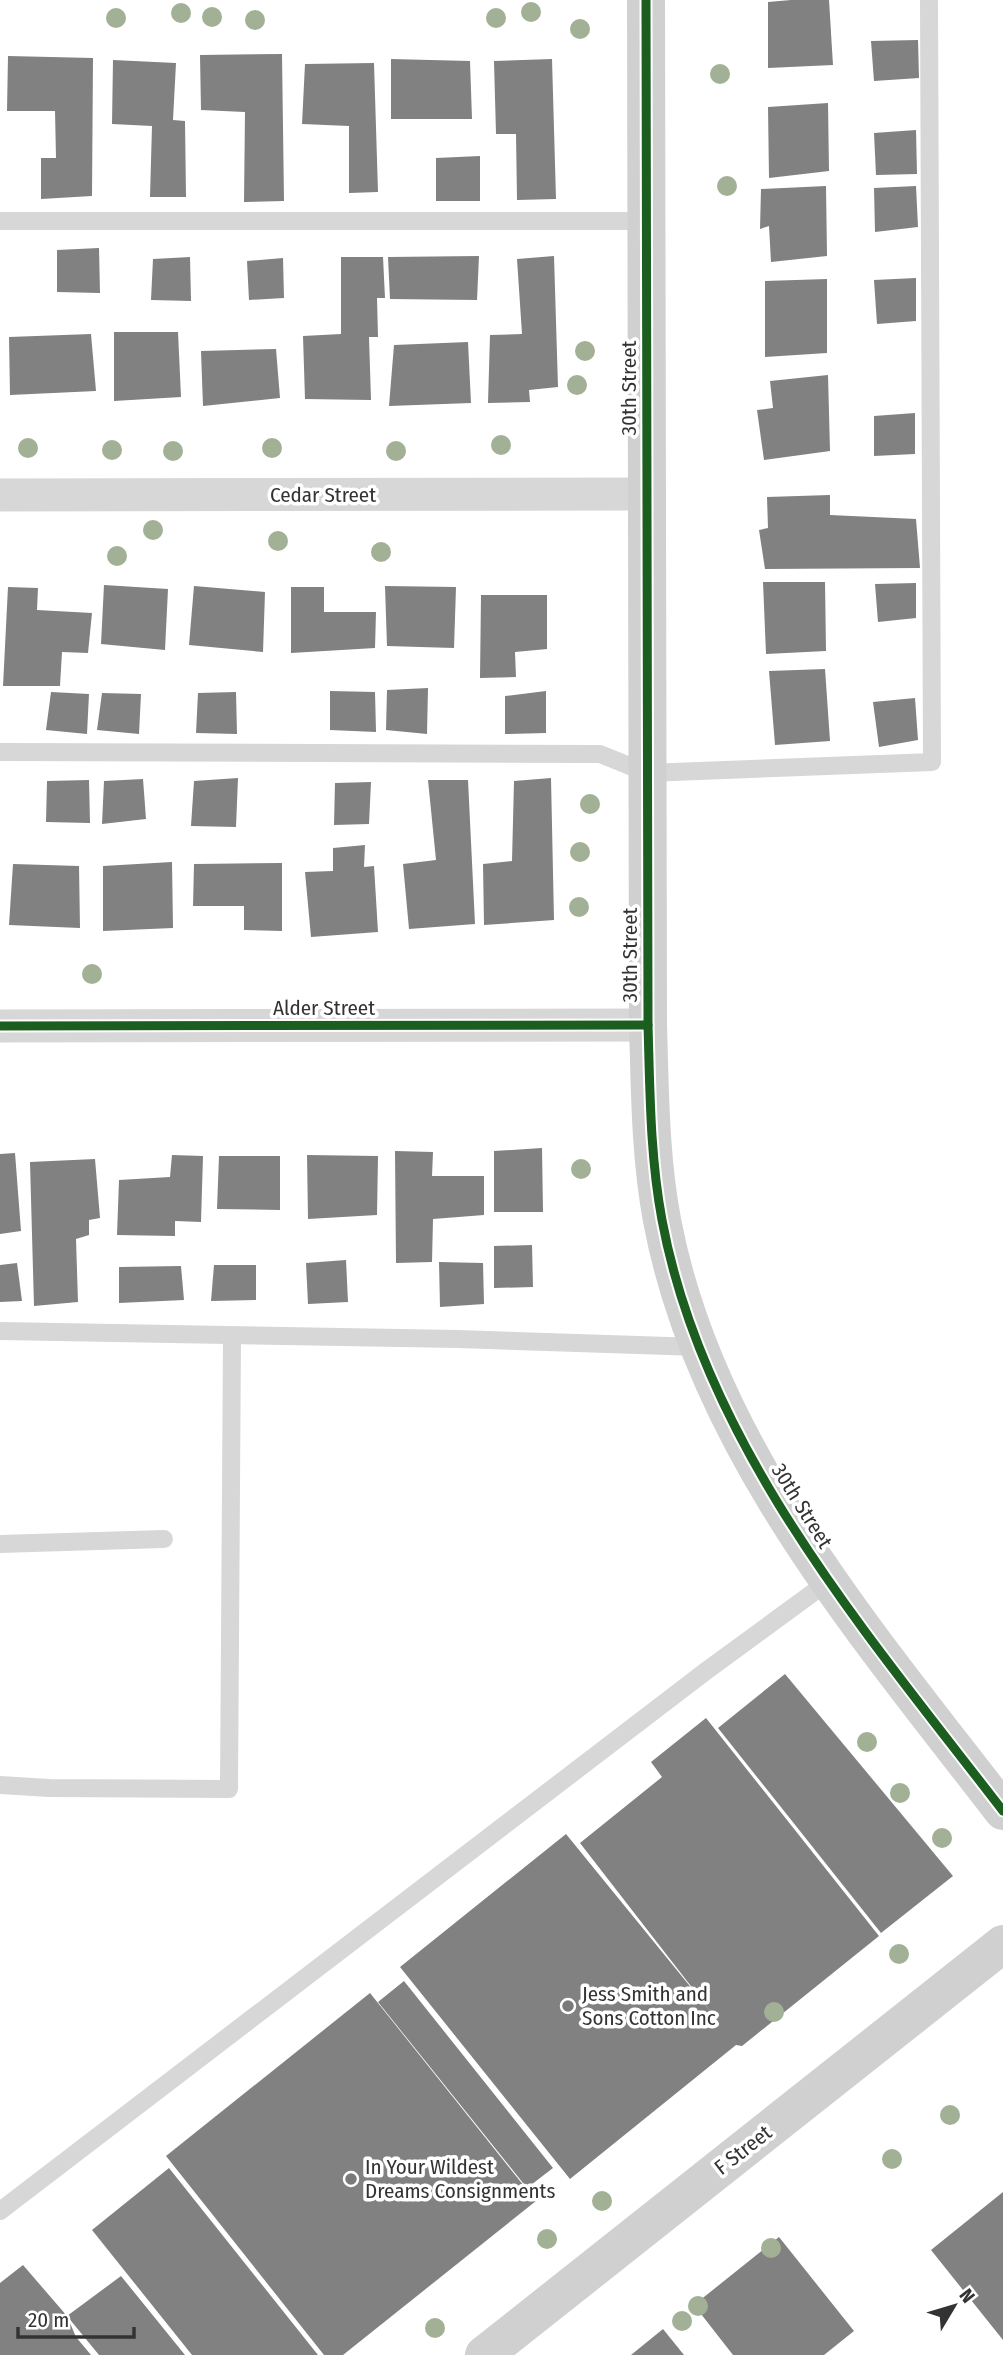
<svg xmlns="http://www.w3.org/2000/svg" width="1003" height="2355" font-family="'Fira Sans Condensed',sans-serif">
	<rect width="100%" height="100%" fill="#fff"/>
	<g fill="#818181">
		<path d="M791,0h38l4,65 -65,3v-66z"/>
		<path d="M918,40l1,38 -45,3 -3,-40z"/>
		<path d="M282,54l2,147 -40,1 1,-90 -44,-2 -1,-55z"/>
		<path d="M8,56l85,2 -1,138 -51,3v-41h15l-1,-47h-48z"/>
		<path d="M391,59l79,2 2,58h-81z"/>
		<path d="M552,59l4,140 -39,1 -1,-66h-20l-2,-73z"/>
		<path d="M113,60l63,3 -3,57 12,1 1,76h-36l2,-71 -40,-2z"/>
		<path d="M374,63l4,129 -29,1v-67l-47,-2 3,-60z"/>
		<path d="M828,103l1,68 -60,7 -1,-71z"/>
		<path d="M916,130l1,44 -41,1 -2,-42z"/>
		<path d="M480,156v45h-44v-43z"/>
		<path d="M826,186l1,70 -56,6 -2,-36 -9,3 1,-40z"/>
		<path d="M916,186l2,41 -43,5 -1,-44z"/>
		<path d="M99,248l1,45 -43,-1v-42z"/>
		<path d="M479,256l-2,44 -87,-1 -2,-42z"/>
		<path d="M554,256l4,131 -29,3 1,12 -42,1 2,-68 32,-1 -5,-75z"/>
		<path d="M190,257l1,44 -40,-1 2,-41z"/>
		<path d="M341,257h42l2,41h-8l1,39h-9l2,63 -66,-1 -2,-63 38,-2z"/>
		<path d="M283,258l1,40 -35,2 -2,-39z"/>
		<path d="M916,278v43l-39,3 -3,-44z"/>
		<path d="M827,279v74l-62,4v-76z"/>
		<path d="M114,332h64l3,65 -67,4z"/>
		<path d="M91,334l5,57 -86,4 -1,-58z"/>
		<path d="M468,342l3,61 -82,3 5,-61z"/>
		<path d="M276,349l4,49 -77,8 -2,-55z"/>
		<path d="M828,375l2,76 -66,9 -7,-50 16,-2 -3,-27z"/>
		<path d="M915,413v41l-41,2v-40z"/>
		<path d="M830,495v20l86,4 4,49 -155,1 -6,-39 9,-2 -1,-31z"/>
		<path d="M763,582h62l1,69 -60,3z"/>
		<path d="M916,583v35l-38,4 -3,-38z"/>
		<path d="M104,585l64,4 -3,61 -64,-6z"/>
		<path d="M194,586l71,6 -2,60 -74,-7z"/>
		<path d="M385,586l71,1 -2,61 -67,-2z"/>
		<path d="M8,587l30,1 -1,22 55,3 -4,40 -26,-1 -2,34h-57z"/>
		<path d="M291,587h33v25h52l-1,36 -84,5z"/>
		<path d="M481,595h66v54l-32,3 1,25 -36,1z"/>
		<path d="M825,669l5,72 -55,4 -6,-74z"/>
		<path d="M428,688l-1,46 -41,-4 1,-40z"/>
		<path d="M330,691l45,1 1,40 -46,-2z"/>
		<path d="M546,691v42l-41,1v-38z"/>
		<path d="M51,692l38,2 -2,40 -41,-4z"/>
		<path d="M236,692l1,42 -41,-1 2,-40z"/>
		<path d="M102,693l39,1 -2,40 -42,-4z"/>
		<path d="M915,698l3,42 -39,7 -6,-45z"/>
		<path d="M238,778l-2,49 -45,-1 3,-45z"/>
		<path d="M551,778l3,142 -70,5 -1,-61 29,-3 2,-80z"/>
		<path d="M143,779l3,40 -44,5 2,-43z"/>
		<path d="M89,780l1,43 -44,-1 1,-41z"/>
		<path d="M428,780h40l7,144 -66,5 -6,-65 33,-4z"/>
		<path d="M371,782l-2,42 -35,1 1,-42z"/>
		<path d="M365,845l-1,22 10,-1 4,66 -67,5 -6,-65 28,-1v-23z"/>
		<path d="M172,862l1,66 -70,3v-65z"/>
		<path d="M282,863v68l-38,-1v-24h-51l1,-42z"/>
		<path d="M13,864l66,2 1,62 -71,-3z"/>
		<path d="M542,1148l1,64h-49v-61z"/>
		<path d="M395,1151l38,1 -1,24h52v39l-51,4 -1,43 -36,1z"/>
		<path d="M15,1153l6,78 -21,3v-80z"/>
		<path d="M172,1155l31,1 -2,66 -26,-1v15l-58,-1 2,-55 51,-3z"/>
		<path d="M307,1155l71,1 -1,59 -69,4z"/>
		<path d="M219,1156h61v54l-63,-1z"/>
		<path d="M95,1159l5,59 -11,2v15l-13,4 2,63 -44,4 -4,-144z"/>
		<path d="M532,1245l1,42 -39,1v-42z"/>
		<path d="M346,1260l2,42 -40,2 -2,-41z"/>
		<path d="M439,1262l44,1 1,41 -44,3z"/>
		<path d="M17,1263l5,38 -22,1v-37z"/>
		<path d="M214,1265h42v35l-45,1z"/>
		<path d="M181,1266l3,34 -65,3v-36z"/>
		<path d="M785,1674l168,202 -72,57 -163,-205z"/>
		<path d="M706,1718l173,218 -137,110 -6,-1 -166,134 -170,-212 166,-133 145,178 -131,-169 82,-66 -11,-15z"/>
		<path d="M404,1981l149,187 -26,20 -149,-186z"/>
		<path d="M370,1993l166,208 -193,154h-19l-158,-199z"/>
		<path d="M169,2168l149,187h-126l-100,-125z"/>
		<path d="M1003,2192v148l-72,-90z"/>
		<path d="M779,2237l75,94 -30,24h-91l-39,-50z"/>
		<path d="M23,2265l44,51 54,-40 64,79h-86l-32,-39 9,21 15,18h-91v-72z"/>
		<path d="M663,2329l21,26h-53z"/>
	</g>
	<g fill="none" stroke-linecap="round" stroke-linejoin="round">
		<g stroke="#d7d7d7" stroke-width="18">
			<path d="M0,221h647"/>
			<path d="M0,752l600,2 47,19 285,-11 -3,-762"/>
			<path d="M0,1331l458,8 241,8"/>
			<path d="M0,1544l164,-5"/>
			<path d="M0,1785l49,3 180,1 3,-452"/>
			<path d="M0,2211l706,-540 123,-90"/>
		</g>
		<g stroke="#d7d7d7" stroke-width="33">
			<path d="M0,495l647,-1"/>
			<path d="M0,1026l648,-1"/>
		</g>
		<g stroke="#d0d0d0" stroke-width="38">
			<path d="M646,0l2,1025c2,66 2,131 14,195 42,226 205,414 341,591"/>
			<path d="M484,2355l519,-411"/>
		</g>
		<defs>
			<g id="cycleway">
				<path d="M646,0l2,1025c2,66 2,131 14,195 42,226 205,414 341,591"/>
				<path d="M0,1026l648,-1"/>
			</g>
		</defs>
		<use href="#cycleway" stroke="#fff" stroke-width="13"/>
		<use href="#cycleway" stroke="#1b5e20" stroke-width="9"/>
	</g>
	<g fill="#a2b095">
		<circle cx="531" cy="12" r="10"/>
		<circle cx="181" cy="13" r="10"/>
		<circle cx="212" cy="17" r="10"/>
		<circle cx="116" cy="18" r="10"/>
		<circle cx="496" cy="18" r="10"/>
		<circle cx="255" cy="20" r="10"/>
		<circle cx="580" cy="29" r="10"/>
		<circle cx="720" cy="74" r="10"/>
		<circle cx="727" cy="186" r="10"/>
		<circle cx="585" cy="351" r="10"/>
		<circle cx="577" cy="385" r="10"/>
		<circle cx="501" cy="445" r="10"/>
		<circle cx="28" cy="448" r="10"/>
		<circle cx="272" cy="448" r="10"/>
		<circle cx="112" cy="450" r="10"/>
		<circle cx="173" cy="451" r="10"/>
		<circle cx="396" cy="451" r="10"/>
		<circle cx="153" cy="530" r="10"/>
		<circle cx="278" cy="541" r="10"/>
		<circle cx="381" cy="552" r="10"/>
		<circle cx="117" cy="556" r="10"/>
		<circle cx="590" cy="804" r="10"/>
		<circle cx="580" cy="852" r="10"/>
		<circle cx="579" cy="907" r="10"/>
		<circle cx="92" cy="974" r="10"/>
		<circle cx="581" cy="1169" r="10"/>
		<circle cx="867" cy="1742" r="10"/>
		<circle cx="900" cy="1793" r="10"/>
		<circle cx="942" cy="1838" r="10"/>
		<circle cx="899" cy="1954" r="10"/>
		<circle cx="774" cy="2012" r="10"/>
		<circle cx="950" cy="2115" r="10"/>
		<circle cx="892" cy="2159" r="10"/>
		<circle cx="602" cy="2201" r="10"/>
		<circle cx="547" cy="2239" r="10"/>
		<circle cx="771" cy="2248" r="10"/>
		<circle cx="698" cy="2306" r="10"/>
		<circle cx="682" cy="2321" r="10"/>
		<circle cx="435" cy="2328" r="10"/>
	</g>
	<g fill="#7a7a7a" stroke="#fff" stroke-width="2.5">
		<circle cx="568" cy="2006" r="7"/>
		<circle cx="351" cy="2179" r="7"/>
	</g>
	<g text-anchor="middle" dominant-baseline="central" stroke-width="7" stroke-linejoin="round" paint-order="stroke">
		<g font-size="21" fill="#333" stroke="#fff">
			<text transform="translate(629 388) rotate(-90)">30th Street</text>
			<text x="323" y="495">Cedar Street</text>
			<text transform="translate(630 955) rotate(-90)">30th Street</text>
			<text x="324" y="1008">Alder Street</text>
			<text transform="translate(802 1506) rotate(58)">30th Street</text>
			<text transform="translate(743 2150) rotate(-38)">F Street</text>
		</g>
		<g font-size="21" fill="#333" stroke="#fff" text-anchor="start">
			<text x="582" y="1994">Jess Smith and<tspan x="582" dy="24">Sons Cotton Inc</tspan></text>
			<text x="365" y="2167">In Your Wildest<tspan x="365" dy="24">Dreams Consignments</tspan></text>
		</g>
	</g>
	<g transform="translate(954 2306) rotate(52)" stroke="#ffffff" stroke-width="5" paint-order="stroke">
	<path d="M0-5L12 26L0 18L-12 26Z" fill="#333333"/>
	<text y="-10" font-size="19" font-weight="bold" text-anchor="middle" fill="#333333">N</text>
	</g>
	<path d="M18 2327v10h116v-10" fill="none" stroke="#333333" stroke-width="3.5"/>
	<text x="28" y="2327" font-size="21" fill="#333333" stroke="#ffffff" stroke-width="5" paint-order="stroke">20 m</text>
</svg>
